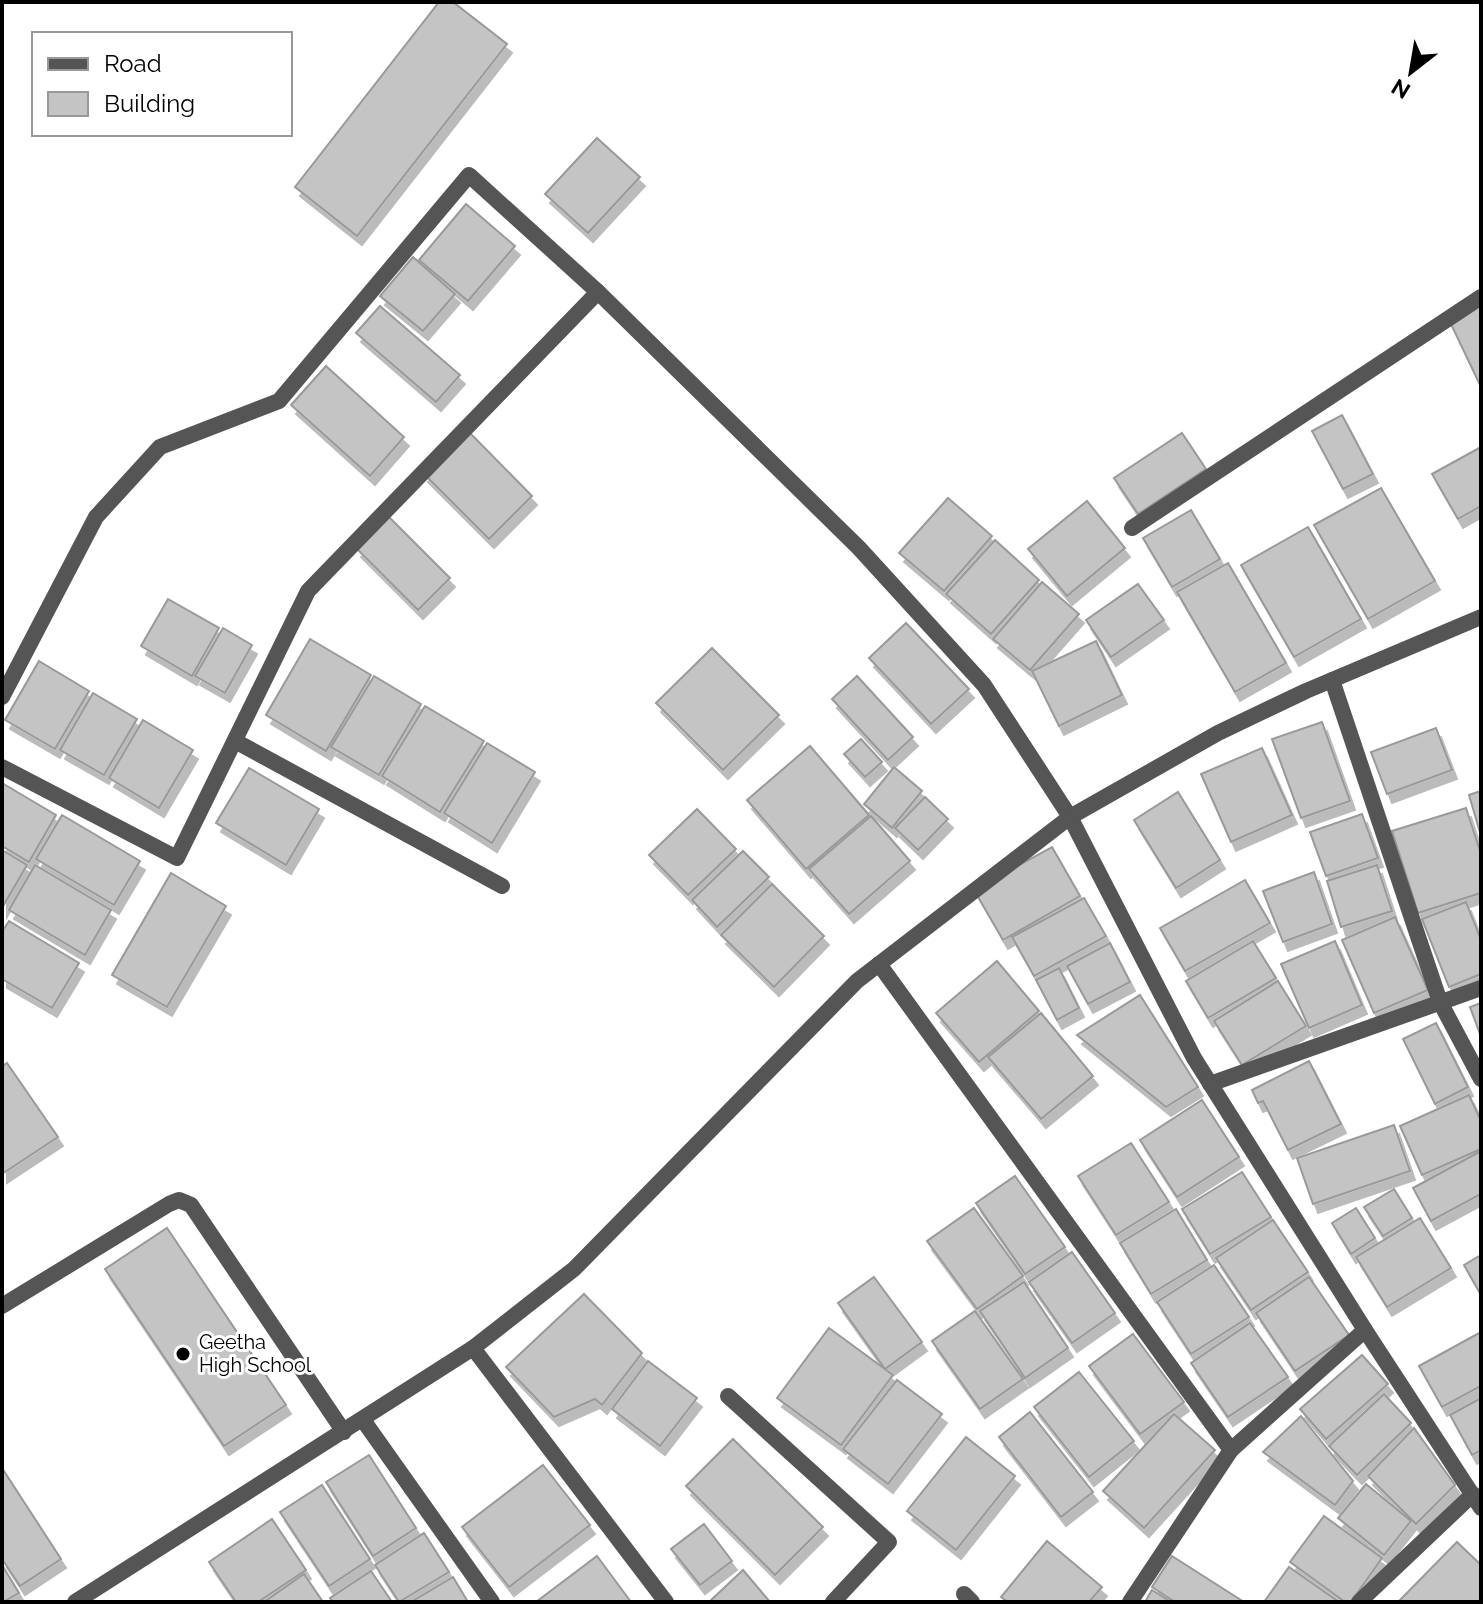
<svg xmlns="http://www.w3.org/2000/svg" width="1483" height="1604" font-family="Raleway,sans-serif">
	<defs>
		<filter id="shadow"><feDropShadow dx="5" dy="9" stdDeviation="0" flood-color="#0004"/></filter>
	</defs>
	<rect width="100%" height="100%" fill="#fff"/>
	<g fill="#c4c4c4" stroke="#999" stroke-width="2" filter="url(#shadow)">
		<path d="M439,2h14l54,42 -150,192 -62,-49z"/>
		<path d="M597,138l43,39 -52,56 -43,-39z"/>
		<path d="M466,204l49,42 -47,55 -49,-41z"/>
		<path d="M413,257l42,37 -32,37 -43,-35z"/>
		<path d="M1481,301v86l-31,-65z"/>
		<path d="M380,306l80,69 -24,27 -80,-69z"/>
		<path d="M326,366l78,71 -34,39 -79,-71z"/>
		<path d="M1342,415l31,59 -30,15 -31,-58z"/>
		<path d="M467,430l65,66 -43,43 -66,-66z"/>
		<path d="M1182,433l24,36 -68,45 -24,-36z"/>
		<path d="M1481,447v59l-23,13 -26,-45z"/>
		<path d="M1381,488l54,93 -67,38 -54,-94z"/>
		<path d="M948,498l44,38 -48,55 -45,-38z"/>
		<path d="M1087,501l38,47 -58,48 -39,-47z"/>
		<path d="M1191,510l29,49 -48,28 -29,-49z"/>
		<path d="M388,516l62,62 -32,32 -62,-62z"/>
		<path d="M1308,527l53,92 -67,38 -53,-92z"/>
		<path d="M995,540l44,40 -48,54 -45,-40z"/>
		<path d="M1228,563l58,100 -51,29 -58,-100z"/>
		<path d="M1042,582l37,32 -49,56 -37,-31z"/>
		<path d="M1138,584l26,36 -53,37 -25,-37z"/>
		<path d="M168,599l51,29 -27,48 -51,-30z"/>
		<path d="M906,623l63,66 -38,35 -62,-66z"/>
		<path d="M223,628l29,17 -27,48 -30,-17z"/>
		<path d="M310,639l61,36 -45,76 -60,-36z"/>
		<path d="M1096,641l26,54 -63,31 -27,-55z"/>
		<path d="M712,648l67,67 -56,55 -67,-67z"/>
		<path d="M39,661l50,30 -34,58 -50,-29z"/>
		<path d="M374,676l47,28 -42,71 -48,-28z"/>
		<path d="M857,676l56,61 -25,23 -56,-61z"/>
		<path d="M93,693l44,26 -33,56 -44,-25z"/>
		<path d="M425,706l59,35 -44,71 -58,-36z"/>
		<path d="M143,720l50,30 -34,58 -50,-30z"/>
		<path d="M1322,722l28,79 -49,17 -29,-79z"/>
		<path d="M1436,728l16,42 -65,24 -16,-42z"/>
		<path d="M861,739l21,23 -17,15 -21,-23z"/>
		<path d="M487,743l48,29 -43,71 -48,-30z"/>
		<path d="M810,746l59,69 -63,54 -59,-69z"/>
		<path d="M1262,748l30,67 -61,27 -30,-68z"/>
		<path d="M894,767l28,24 -30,37 -28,-24z"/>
		<path d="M249,768l70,41 -33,56 -70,-42z"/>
		<path d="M2,783l54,32 -27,47 -27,-16z"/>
		<path d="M1481,791v45l-12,-41z"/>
		<path d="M1178,792l42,68 -44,28 -42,-68z"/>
		<path d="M925,797l23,22 -30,31 -23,-22z"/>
		<path d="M1466,808l15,46v39l-63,20 -26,-82z"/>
		<path d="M697,809l39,40 -48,46 -39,-40z"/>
		<path d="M1362,814l16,44 -52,18 -16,-44z"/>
		<path d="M62,815l78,46 -26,44 -78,-46z"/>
		<path d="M871,816l39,45 -61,53 -40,-45z"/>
		<path d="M1052,847l28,49 -77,44 -29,-50z"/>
		<path d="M2,850l25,15 -25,43z"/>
		<path d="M743,851l26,26 -52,50 -25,-27z"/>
		<path d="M35,865l76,45 -26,45 -76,-45z"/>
		<path d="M1377,865l15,46 -51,16 -14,-46z"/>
		<path d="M1314,872l18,52 -49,18 -20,-51z"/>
		<path d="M171,873l55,33 -59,101 -55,-32z"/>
		<path d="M1245,880l25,43 -85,48 -25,-43z"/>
		<path d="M772,884l52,52 -50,51 -53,-52z"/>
		<path d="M1084,898l22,38 -72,40 -22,-39z"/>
		<path d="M1466,902l15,38v34l-32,13 -27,-68z"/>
		<path d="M1395,917l33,73 -54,23 -32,-73z"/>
		<path d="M9,921l70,42 -27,45 -50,-29v-47z"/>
		<path d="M1253,941l23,37 -68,40 -22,-37z"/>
		<path d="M1335,941l27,64 -53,23 -28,-64z"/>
		<path d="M1110,943l20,39 -42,22 -21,-38z"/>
		<path d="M997,961l42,50 -60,51 -43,-49z"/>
		<path d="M1059,968l20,40 -22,12 -21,-40z"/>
		<path d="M1278,981l28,45 -64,39 -28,-44z"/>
		<path d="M1140,995l58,92 -32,20 -89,-72z"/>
		<path d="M1481,1003v34l-11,-30z"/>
		<path d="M1041,1013l52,63 -52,43 -53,-62z"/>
		<path d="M1436,1023l32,64 -33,17 -32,-65z"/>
		<path d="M1309,1061l32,63 -53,26 -25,-49 -5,2 -6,-13z"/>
		<path d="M7,1063l51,74 -56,37v-108z"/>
		<path d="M1469,1095l12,26v28l-59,26 -22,-49z"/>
		<path d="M1202,1100l37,57 -62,40 -37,-57z"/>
		<path d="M1394,1125l16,46 -97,33 -16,-46z"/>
		<path d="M1131,1143l38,59 -53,33 -38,-59z"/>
		<path d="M1481,1151v43l-50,27 -18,-33z"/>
		<path d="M1242,1172l29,45 -61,37 -28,-45z"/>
		<path d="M1015,1176l50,71 -40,27 -49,-71z"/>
		<path d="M1394,1189l18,29 -29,18 -19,-29z"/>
		<path d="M974,1208l49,68 -46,33 -50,-68z"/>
		<path d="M1356,1208l19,30 -24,16 -19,-31z"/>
		<path d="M1176,1209l31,51 -56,34 -31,-51z"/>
		<path d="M1420,1218l31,50 -64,39 -31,-50z"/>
		<path d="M1273,1220l35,52 -57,38 -35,-52z"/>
		<path d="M167,1228l119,177 -62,41 -119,-177z"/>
		<path d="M1072,1252l43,61 -43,30 -43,-61z"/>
		<path d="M1481,1255v40l-17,-30z"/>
		<path d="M1214,1265l35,52 -58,37 -34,-52z"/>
		<path d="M874,1277l48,65 -37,27 -47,-66z"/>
		<path d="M1309,1277l40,58 -54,36 -39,-58z"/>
		<path d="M1024,1282l44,66 -43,30 -45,-67z"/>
		<path d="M584,1294l58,59 -40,52 -7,-6 -41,18 -48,-50z"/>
		<path d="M975,1311l48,68 -43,30 -48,-68z"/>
		<path d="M1250,1323l38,54 -60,40 -37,-54z"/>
		<path d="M829,1328l64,47 -52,70 -64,-47z"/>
		<path d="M1481,1332v54l-39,21 -23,-41z"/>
		<path d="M1133,1334l51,68 -44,32 -51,-68z"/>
		<path d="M1362,1355l26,29 -62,55 -26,-30z"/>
		<path d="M648,1361l49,37 -37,48 -48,-37z"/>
		<path d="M1079,1372l55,69 -45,36 -55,-70z"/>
		<path d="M897,1380l45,34 -54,70 -45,-35z"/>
		<path d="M1384,1394l27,29 -54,52 -28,-29z"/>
		<path d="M1481,1398v52l-9,5 -22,-40z"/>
		<path d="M1030,1412l63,80 -32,25 -62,-80z"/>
		<path d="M1174,1414l41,36 -71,78 -41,-37z"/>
		<path d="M1301,1416l52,65 -18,24 -72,-53z"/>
		<path d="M1414,1428l41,57 -39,39 -48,-48z"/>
		<path d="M966,1437l49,39 -59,74 -49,-39z"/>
		<path d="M733,1439l90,88 -48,48 -89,-89z"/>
		<path d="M369,1455l47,73 -43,28 -47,-74z"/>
		<path d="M543,1465l47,60 -81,62 -47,-60z"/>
		<path d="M2,1468l59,91 -41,27 -18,-27z"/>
		<path d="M1366,1484l45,37 -27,34 -46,-37z"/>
		<path d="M322,1485l48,74 -41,27 -49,-74z"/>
		<path d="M1324,1516l58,42 -31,44h-6l-55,-40z"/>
		<path d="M272,1519l34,51 -48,32h-22l-27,-40z"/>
		<path d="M704,1524l28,37 -32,24 -29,-36z"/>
		<path d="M424,1533l25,39 -50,30 -24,-37z"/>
		<path d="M1047,1541l55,46 -13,15h-81l-7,-5z"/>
		<path d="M1457,1542l24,23v37h-83z"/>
		<path d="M597,1556l34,46h-95z"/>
		<path d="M1172,1556l72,46h-69l-23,-15z"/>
		<path d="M2,1565l17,28 -16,9h-1z"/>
		<path d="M1289,1567l50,35h-75z"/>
		<path d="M743,1570l27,32h-61z"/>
		<path d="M371,1571l21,31h-59l-3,-4z"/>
		<path d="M304,1574l19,28h-59z"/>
		<path d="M453,1577l15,25h-57z"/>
		<path d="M1152,1590l19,12h-26z"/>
	</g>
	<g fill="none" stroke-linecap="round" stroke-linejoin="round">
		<g stroke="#555" stroke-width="16">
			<path d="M1132,528l349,-231"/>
			<path d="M1332,680l108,322 41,77"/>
			<path d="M2,697l94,-180 64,-70 119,-46 190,-226 129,117 261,256 125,137 86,132 124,241 171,272"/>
			<path d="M235,741l267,145"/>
			<path d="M2,767l175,91 131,-267 290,-299"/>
			<path d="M879,964l352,486 134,-120 116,178"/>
			<path d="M1210,1084l271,-96"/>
			<path d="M2,1306l167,-102 10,-4 12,5 153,227"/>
			<path d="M473,1348l193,254"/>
			<path d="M728,1396l161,146 -56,60"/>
			<path d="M363,1420l129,182"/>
			<path d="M964,1594l8,8"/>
			<path d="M75,1602l398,-254 101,-79 283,-288 213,-164 148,-84 88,-42 175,-74"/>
			<path d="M1130,1602l101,-152"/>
			<path d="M1359,1602l114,-108"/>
		</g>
	</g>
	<circle fill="#000" stroke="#fff" stroke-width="3" cx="183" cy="1354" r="8"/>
	<g text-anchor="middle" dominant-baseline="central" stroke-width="6" stroke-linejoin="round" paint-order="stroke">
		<g font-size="20" fill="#000" stroke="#fff" text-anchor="start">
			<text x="199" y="1342">Geetha<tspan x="199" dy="23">High School</tspan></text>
		</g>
	</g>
	<rect width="1483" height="1604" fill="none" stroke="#000000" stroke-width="8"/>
	<rect x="32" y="32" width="260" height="104" fill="#ffffff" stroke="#999999" stroke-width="2"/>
	<rect x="48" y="58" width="40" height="12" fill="#555555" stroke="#999999" stroke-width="2"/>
	<text x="104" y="72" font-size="24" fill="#000000">Road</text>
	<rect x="48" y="92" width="40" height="24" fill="#c4c4c4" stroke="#999999" stroke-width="2"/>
	<text x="104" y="112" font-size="24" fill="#000000">Building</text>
	<g transform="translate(1411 72) rotate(211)" stroke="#ffffff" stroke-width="6" paint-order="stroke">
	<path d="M0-6L14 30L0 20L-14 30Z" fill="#000000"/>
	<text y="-12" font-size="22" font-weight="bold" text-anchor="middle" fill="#000000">N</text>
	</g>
</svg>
